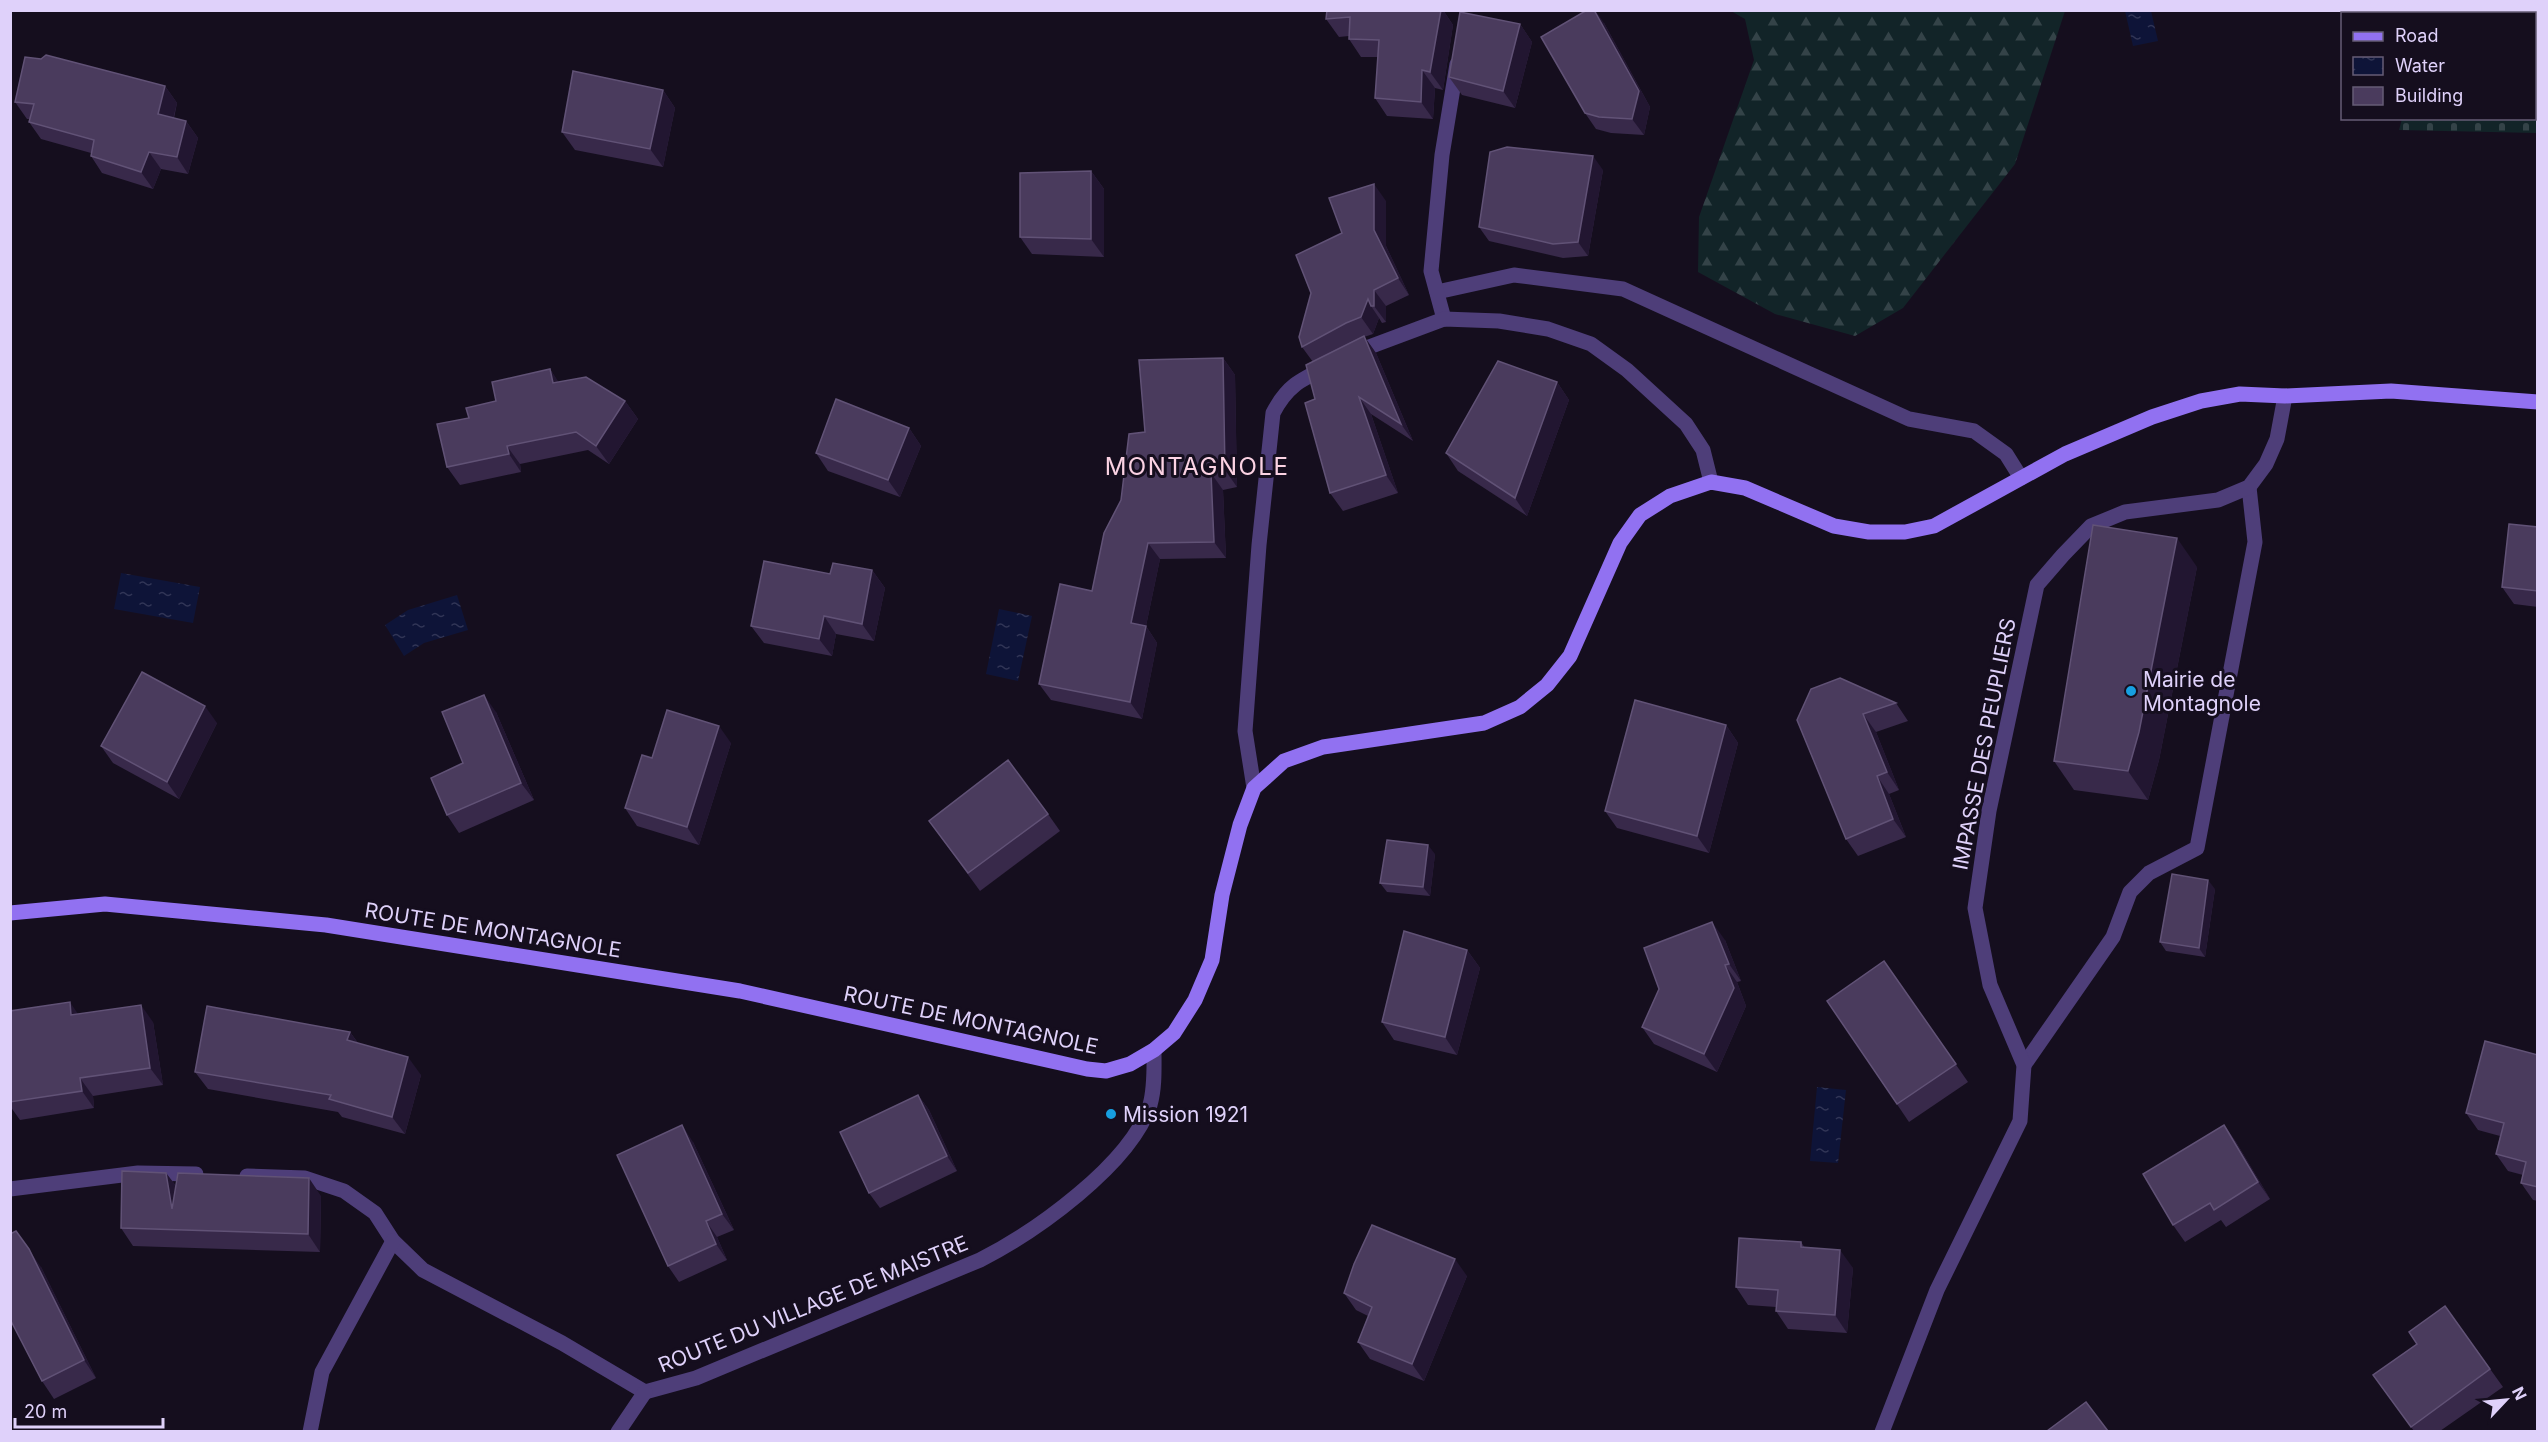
<svg xmlns="http://www.w3.org/2000/svg" width="2548" height="1442" font-family="Inter,sans-serif">
	<defs>
		<pattern id="forest-firs" width="22" height="20" patternUnits="userSpaceOnUse" patternTransform="scale(1.5)"><rect width="22" height="20" fill="#122428"/><path d="M5 1l3.5 6h-7zM16 11l3.5 6h-7z" fill="#344348"/></pattern>
		<pattern id="cemetery-stones" width="16" height="16" patternUnits="userSpaceOnUse" patternTransform="scale(1.5)"><rect width="16" height="16" fill="#122428"/><path d="M2 7V4a2 2 0 0 1 4 0v3zM10 15v-3a2 2 0 0 1 4 0v3z" fill="#344348"/></pattern>
		<pattern id="water-ripples" width="26" height="14" patternUnits="userSpaceOnUse" patternTransform="scale(1.5)"><rect width="26" height="14" fill="#0e1438"/><path d="M2 4q2-2 4 0t4 0M15 11q2-2 4 0t4 0" fill="none" stroke="#313556"/></pattern>
	</defs>
	<rect width="100%" height="100%" fill="#150e1e"/>
	<path fill="url(#forest-firs)" d="M1731,11h334l-50,153 -112,144 -48,28 -80,-22 -77,-42 1,-55 55,-157 -9,-41z"/>
	<path fill="url(#cemetery-stones)" d="M2433,11h104v122l-138,-3 3,-11 132,-1v-104l-101,-1z"/>
	<g fill="url(#water-ripples)">
		<path d="M2125,11h26l7,30 -25,5z"/>
		<path d="M121,573l79,14 -7,36 -79,-14z"/>
		<path d="M457,595l11,35 -44,13 -20,13 -19,-31 23,-15z"/>
		<path d="M999,609l33,7 -14,65 -32,-7z"/>
		<path d="M1817,1087l29,3 -8,73 -28,-2z"/>
	</g>
	<g fill="none" stroke-linecap="round" stroke-linejoin="round">
		<g stroke="#4e3e79" stroke-width="15">
			<path d="M1437,292l77,-17 109,14 286,130 65,12 32,23 15,24"/>
			<path d="M2024,1065l89,-128 17,-45 19,-19 48,-25 58,-306 -6,-55"/>
		</g>
		<g stroke="#4e3e79" stroke-width="15">
			<path d="M1444,319l-13,-48 11,-116 15,-91"/>
			<path d="M1353,353l91,-34 55,2 49,8 43,15 36,26 59,54 17,26 8,32"/>
			<path d="M1254,788l-9,-57 14,-186 14,-132c14,-27 27,-33 54,-46"/>
			<path d="M247,1176l58,2 39,13 31,22 18,28 30,29 139,73 83,49 51,-14 284,-118c55,-28 150,-95 170,-155 5,-18 4,-37 4,-55"/>
			<path d="M10,1189l128,-16 58,1"/>
			<path d="M310,1432l12,-60 71,-131"/>
			<path d="M618,1432l27,-40"/>
			<path d="M1882,1432l55,-142 83,-169 4,-56 -34,-80 -15,-77 14,-97 48,-226 26,-30 28,-29 34,-14 93,-12 31,-13 17,-23 11,-25 8,-43"/>
		</g>
		<path stroke="#9171f1" stroke-width="15" d="M10,913l95,-9 221,21 414,66 347,78 19,2 24,-7 24,-14 20,-17 21,-33 17,-40 10,-65 18,-70 14,-37 30,-27 39,-14 161,-24 36,-16 27,-22 23,-29 50,-113 20,-28 30,-19 41,-14 34,6 89,38 35,6h36l29,-6 131,-72 87,-37 49,-16 39,-7 45,2 106,-5 147,11"/>
	</g>
	<g fill="#38294a">
		<path d="M1443,10l10,15 -10,65 -8,-2 -2,31 -46,-3 -12,-18 3,-41h-17l-12,-18v-3l-10,1 -13,-18z"/>
		<path d="M1604,23l46,84 -6,28 -33,-2 -15,-4 -11,-16z"/>
		<path d="M1520,24l12,18 -17,66 -53,-13 -13,-18z"/>
		<path d="M165,86l12,17 -3,15 12,3 12,17 -10,36 -27,-5 -8,20 -51,-16 -11,-17v-3l-50,-14 -12,-17v-3h-2l-12,-17z"/>
		<path d="M663,90l12,18 -12,59 -88,-17 -13,-18z"/>
		<path d="M1603,170l-15,86 -25,2 -74,-17 -10,-14z"/>
		<path d="M1091,171l13,18v68l-72,-3 -12,-17z"/>
		<path d="M1386,201v45l23,49 -23,11v16l-4,1 -3,-5 -6,16 -9,3 12,16 37,88 -42,-27 27,79 -55,18 -13,-18 -15,-94 -2,-37 -11,-15 40,-114z"/>
		<path d="M1223,358l12,17 2,112 -14,3 3,68 -66,1 -14,67 11,17 -15,76 -91,-19 -12,-16 53,-93 29,-91 24,-68z"/>
		<path d="M550,369l8,13 67,19 13,18 -29,45 -21,-14 -68,14 1,8 -61,13 -13,-18 22,-49z"/>
		<path d="M1557,382l12,18 -42,116 -69,-45 -12,-18z"/>
		<path d="M909,428l12,18 -21,51 -72,-26 -12,-18z"/>
		<path d="M2538,527v80l-24,-3 -12,-17z"/>
		<path d="M2197,567l-38,193 -11,40 -74,-10 -20,-29z"/>
		<path d="M872,570l13,18 -11,53 -38,-7 -4,22 -68,-13 -13,-17z"/>
		<path d="M1896,703l12,18 -32,11 23,58 -10,4 17,43 -48,19 -12,-17 -49,-119z"/>
		<path d="M496,712l38,88 -75,33 -12,-18 16,-52z"/>
		<path d="M217,723l-38,76 -66,-36 -12,-17z"/>
		<path d="M1726,725l12,18 -29,110 -92,-25 -12,-17z"/>
		<path d="M731,743l-32,102 -62,-19 -12,-18 27,-50z"/>
		<path d="M1048,814l12,17 -80,60 -51,-70z"/>
		<path d="M1435,854l-5,42 -43,-4 -7,-9z"/>
		<path d="M2215,889l-10,68 -39,-6 -6,-9z"/>
		<path d="M1725,940l16,41 -4,1 9,24 -29,66 -63,-28 -12,-17z"/>
		<path d="M1467,950l13,18 -23,87 -63,-15 -12,-18z"/>
		<path d="M1884,961l84,121 -59,40 -82,-121z"/>
		<path d="M10,1011l68,3 75,8 10,63 -70,11 1,12 -74,12 -10,-14z"/>
		<path d="M350,1032l8,11 63,32 -16,59 -63,-17 -4,-5 -130,-23 -13,-17z"/>
		<path d="M2538,1055v146l-5,-1 -12,-17 2,-8 -15,-4 -12,-17 4,-18 -22,-6 -12,-17z"/>
		<path d="M918,1095l11,15 28,61 -77,37 -11,-15z"/>
		<path d="M2224,1125l12,17 34,57 -44,28 -5,-7 -36,22 -12,-17z"/>
		<path d="M693,1142l41,88 -17,7 10,23 -48,22 -11,-16z"/>
		<path d="M166,1173l10,13 145,10 -1,56 -187,-6 -12,-18z"/>
		<path d="M1801,1242l4,6 48,20 -6,65 -59,-4 -12,-18v-4l-28,-2 -12,-18z"/>
		<path d="M41,1267l55,111 -42,21 -12,-18z"/>
		<path d="M1467,1276l-43,105 -54,-22 -12,-17 10,-26 -12,-6 -12,-17z"/>
		<path d="M2445,1306l58,81 -63,44h-26l-41,-56 44,-31z"/>
	</g>
	<g fill="#221631">
		<path d="M1431,10h12l10,15 -10,65 -13,-18z"/>
		<path d="M1595,10l9,13 46,84 -6,28 -12,-16z"/>
		<path d="M1520,24l12,18 -17,66 -12,-17z"/>
		<path d="M1422,70l13,18 -2,31 -12,-17z"/>
		<path d="M165,86l12,17 -7,28 -12,-17z"/>
		<path d="M663,90l12,18 -12,59 -13,-18z"/>
		<path d="M186,121l12,17 -10,36 -11,-17z"/>
		<path d="M149,152l12,17 -8,20 -12,-17z"/>
		<path d="M1593,156l10,14 -15,86 -10,-14z"/>
		<path d="M1091,171l13,18v68l-13,-18z"/>
		<path d="M1374,184l12,17v45l23,49 -11,-17 -24,-48z"/>
		<path d="M1374,290l12,16v16l-12,-16z"/>
		<path d="M1368,299l3,7 8,12 -6,16 -12,-17z"/>
		<path d="M1364,336l12,17 37,88 -12,-17z"/>
		<path d="M1223,358l12,17 2,112 -12,-17z"/>
		<path d="M550,369l12,18 -9,-4z"/>
		<path d="M1557,382l12,18 -42,116 -12,-18z"/>
		<path d="M1359,397l12,17 27,79 -12,-18z"/>
		<path d="M625,401l13,18 -29,45 -13,-18z"/>
		<path d="M909,428l12,18 -21,51 -12,-17z"/>
		<path d="M507,446l13,18 1,8 -12,-18z"/>
		<path d="M1211,473l12,17 3,68 -12,-16z"/>
		<path d="M2177,538l20,29 -38,193 -11,40 -20,-29z"/>
		<path d="M1148,543l12,16 -14,67 11,17 -15,76 -12,-17 1,-79z"/>
		<path d="M872,570l13,18 -11,53 -12,-17z"/>
		<path d="M824,616l12,18 -4,22 -13,-17z"/>
		<path d="M484,695l12,17 38,88 -13,-17z"/>
		<path d="M205,706l12,17 -38,76 -12,-17z"/>
		<path d="M1863,714l13,18 23,58 -12,-18z"/>
		<path d="M1726,725l12,18 -29,110 -12,-17z"/>
		<path d="M719,726l12,17 -32,102 -12,-18z"/>
		<path d="M1877,776l12,18 17,43 -13,-18z"/>
		<path d="M1428,845l7,9 -5,42 -7,-9z"/>
		<path d="M2208,880l7,9 -10,68 -6,-9z"/>
		<path d="M1712,922l13,18 16,41 -12,-17z"/>
		<path d="M1467,950l13,18 -23,87 -12,-18z"/>
		<path d="M1725,965l12,17 9,24 -29,66 -13,-18z"/>
		<path d="M70,1002l12,18 -11,-5z"/>
		<path d="M141,1005l12,17 10,63 -13,-17z"/>
		<path d="M350,1032l12,17 -15,-9z"/>
		<path d="M408,1057l13,18 -16,59 -13,-17z"/>
		<path d="M80,1078l13,18 1,12 -12,-17z"/>
		<path d="M918,1095l11,15 28,61 -10,-15z"/>
		<path d="M682,1125l11,17 41,88 -12,-16z"/>
		<path d="M2224,1125l12,17 34,57 -12,-17z"/>
		<path d="M166,1173l13,17 -7,19z"/>
		<path d="M309,1178l12,18 -1,56 -12,-18z"/>
		<path d="M706,1221l11,16 10,23 -11,-16z"/>
		<path d="M16,1231l25,36 55,111 -12,-18z"/>
		<path d="M1840,1250l13,18 -6,65 -12,-18z"/>
		<path d="M1455,1259l12,17 -43,105 -12,-17z"/>
	</g>
	<g fill="#4a3b5d" stroke="#615276" stroke-width="1.5">
		<path d="M1327,10h114l-11,62 -8,-2 -1,32 -46,-4 4,-58 -30,-1 1,-22 -24,2z"/>
		<path d="M1587,10h7l45,81 -7,28 -33,-2 -14,-4 -44,-76z"/>
		<path d="M1460,12l60,12 -17,67 -54,-14z"/>
		<path d="M46,55l119,31 -7,28 28,7 -9,36 -28,-5 -8,20 -50,-16 3,-16 -65,-18 5,-18 -19,-2 10,-45 16,2z"/>
		<path d="M573,71l90,19 -13,59 -88,-17z"/>
		<path d="M1507,147l86,9 -15,86 -25,2 -74,-17 11,-75z"/>
		<path d="M1091,171v68l-71,-2v-64z"/>
		<path d="M1374,184v46l24,48 -24,12v16h-3l-3,-7 -7,18 -15,6 -44,24 -3,-10 12,-44 -15,-38 46,-22 -13,-35z"/>
		<path d="M1364,336l37,88 -42,-27 27,78 -56,18 -25,-90 10,-4 -9,-34z"/>
		<path d="M1223,358l2,112 -14,3 3,69 -66,1 -17,80 15,3 -16,76 -91,-18 21,-100 32,7 12,-58 17,-33 8,-66 16,-2 -6,-72z"/>
		<path d="M1498,361l59,21 -42,116 -69,-45z"/>
		<path d="M550,369l3,14 33,-6 39,24 -29,45 -20,-14 -69,14 2,8 -62,13 -10,-43 32,-6 -3,-10 30,-7 -4,-19z"/>
		<path d="M836,399l73,29 -21,52 -72,-27z"/>
		<path d="M2509,524l29,3v64l-36,-4z"/>
		<path d="M2093,525l84,13 -38,194 -11,39 -74,-10z"/>
		<path d="M764,561l66,13 3,-11 39,7 -10,54 -38,-8 -5,23 -68,-13z"/>
		<path d="M142,672l63,34 -38,76 -66,-36z"/>
		<path d="M1840,678l56,25 -33,11 24,58 -10,4 16,43 -47,20 -49,-119 14,-31z"/>
		<path d="M484,695l37,88 -74,32 -16,-37 32,-15 -21,-51z"/>
		<path d="M1635,700l91,25 -29,111 -92,-25z"/>
		<path d="M667,710l52,16 -32,101 -62,-19 17,-53 10,3z"/>
		<path d="M1008,760l40,54 -80,59 -39,-52z"/>
		<path d="M1387,840l41,5 -5,42 -43,-4z"/>
		<path d="M2172,874l36,6 -9,68 -39,-6z"/>
		<path d="M1712,922l17,42 -4,1 9,23 -30,66 -62,-27 17,-38 -15,-41z"/>
		<path d="M1404,931l63,19 -22,87 -63,-15z"/>
		<path d="M1884,961l72,103 -59,40 -70,-103z"/>
		<path d="M70,1002l1,13 70,-10 9,63 -70,10 2,13 -72,11v-91z"/>
		<path d="M207,1006l143,26 -3,8 61,17 -16,60 -63,-18 2,-4 -136,-23z"/>
		<path d="M2485,1041l53,14v132l-17,-4 5,-21 -30,-8 8,-31 -38,-10z"/>
		<path d="M918,1095l29,61 -78,37 -29,-61z"/>
		<path d="M682,1125l40,89 -16,7 10,23 -48,22 -51,-111z"/>
		<path d="M2224,1125l34,57 -44,28 -4,-7 -37,22 -30,-51z"/>
		<path d="M122,1171l44,2 6,36 6,-36 131,5 -1,56 -187,-6z"/>
		<path d="M1372,1225l83,34 -43,105 -54,-22 14,-35 -28,-14 10,-29z"/>
		<path d="M16,1231l13,18 55,111 -42,21 -32,-62v-85z"/>
		<path d="M1739,1238l62,4v5l39,3 -5,65 -59,-4 2,-21 -42,-3z"/>
		<path d="M2445,1306l45,63 -79,58 -38,-52 44,-31 -8,-12z"/>
		<path d="M2086,1402l22,29h-61z"/>
	</g>
	<g fill="#179fe0" stroke="#150e1e" stroke-width="2">
		<circle cx="2131" cy="691" r="6"/>
		<circle cx="1111" cy="1114" r="6"/>
	</g>
	<g text-anchor="middle" dominant-baseline="central" stroke-width="6" stroke-linejoin="round" paint-order="stroke">
		<g font-size="21" fill="#dfd1fa" stroke="#150e1e" text-anchor="start">
			<text x="2143" y="679">Mairie de<tspan x="2143" dy="24">Montagnole</tspan></text>
			<text x="1123" y="1114">Mission 1921</text>
		</g>
		<g font-size="21" fill="#dfd1fa" stroke="#150e1e">
			<text transform="translate(1984 744) rotate(-79)">IMPASSE DES PEUPLIERS</text>
			<text transform="translate(493 930) rotate(9)">ROUTE DE MONTAGNOLE</text>
			<text transform="translate(971 1020) rotate(12)">ROUTE DE MONTAGNOLE</text>
			<text transform="translate(813 1304) rotate(-22)">ROUTE DU VILLAGE DE MAISTRE</text>
		</g>
		<g font-size="24" letter-spacing="1.5" fill="#fbd2e3" stroke="#150e1e">
			<text x="1197" y="466">MONTAGNOLE</text>
		</g>
	</g>
	<rect width="2548" height="1442" fill="none" stroke="#dfd1fa" stroke-width="24"/>
	<rect x="2341" y="12" width="195" height="108" fill="#150e1e" stroke="#665c76" stroke-width="1.5"/>
	<rect x="2353" y="32" width="30" height="9" fill="#9171f1" stroke="#665c76" stroke-width="1.5"/>
	<text x="2395" y="42" font-size="18" fill="#dfd1fa">Road</text>
	<rect x="2353" y="57" width="30" height="18" fill="url(#water-ripples)" stroke="#665c76" stroke-width="1.5"/>
	<text x="2395" y="72" font-size="18" fill="#dfd1fa">Water</text>
	<rect x="2353" y="87" width="30" height="18" fill="#4a3b5d" stroke="#665c76" stroke-width="1.5"/>
	<text x="2395" y="102" font-size="18" fill="#dfd1fa">Building</text>
	<g transform="translate(2506 1400) rotate(64)" stroke="#150e1e" stroke-width="4.5" paint-order="stroke">
	<path d="M0-4.5L10 22L0 15L-10 22Z" fill="#dfd1fa"/>
	<text y="-9" font-size="16" font-weight="bold" text-anchor="middle" fill="#dfd1fa">N</text>
	</g>
	<path d="M15 1418v9h148v-9" fill="none" stroke="#dfd1fa" stroke-width="3"/>
	<text x="24" y="1418" font-size="18" fill="#dfd1fa" stroke="#150e1e" stroke-width="4.5" paint-order="stroke">20 m</text>
</svg>
